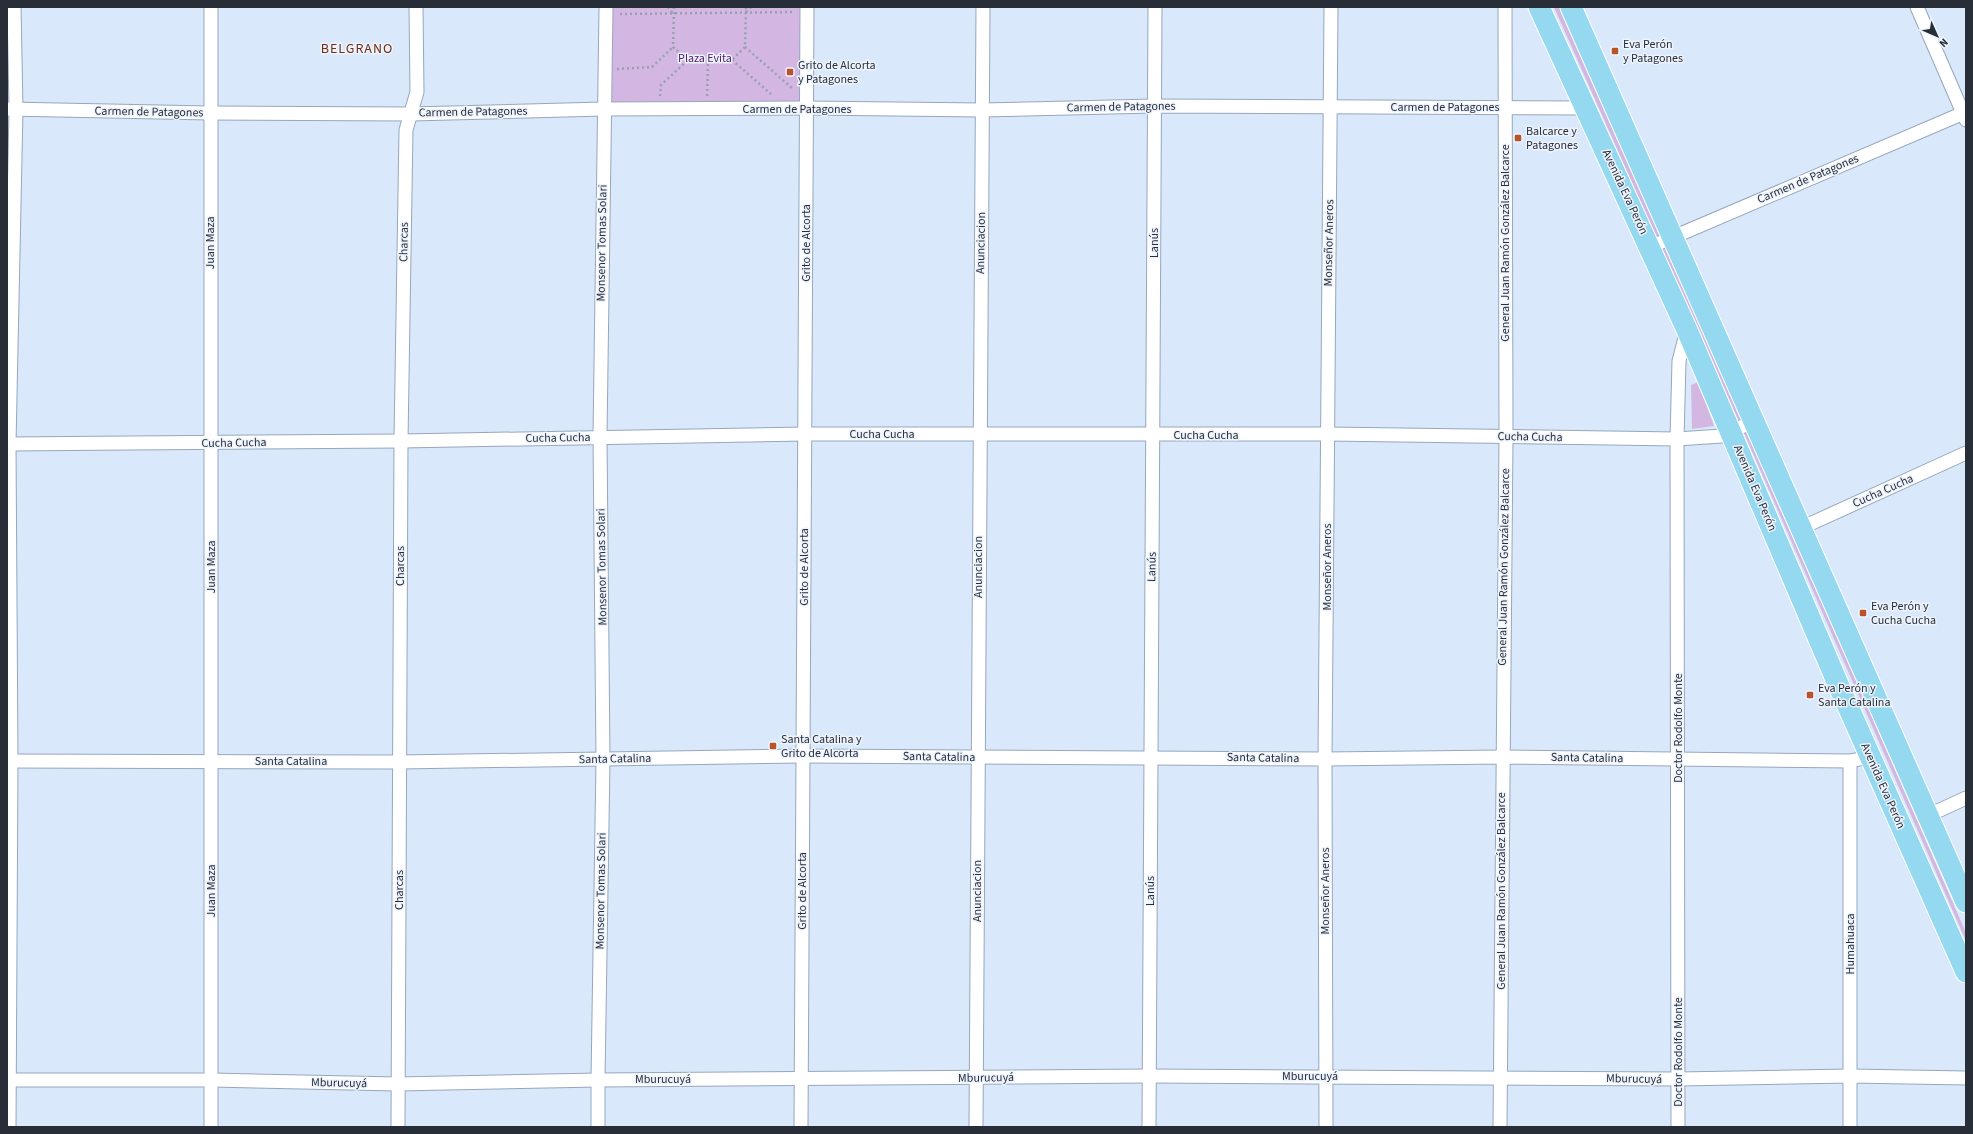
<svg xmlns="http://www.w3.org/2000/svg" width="1973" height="1134" font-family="'Source Sans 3',sans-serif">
	<rect width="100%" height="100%" fill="#d9e8fa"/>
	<g fill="#d3b7e2">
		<path d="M606,7h201v101l-203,1z"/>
		<path d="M1554,7h5l102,228 -5,2z"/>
		<path d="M1667,248l76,173 -4,1 -76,-172z"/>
		<path d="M1698,382l16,44 -22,3 -1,-44z"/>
		<path d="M1748,432l218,501v8l-222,-508z"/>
	</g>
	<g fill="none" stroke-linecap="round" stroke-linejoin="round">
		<defs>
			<g id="street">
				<path d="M211,7v1120"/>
				<path d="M1917,7l49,113"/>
				<path d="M7,109l203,4 201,1 193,-5 203,-1 175,2 172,-4 432,2"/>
				<path d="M1650,247l316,-135"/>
				<path d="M7,444l394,-3 404,-7h523l349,5 45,-3 32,-15"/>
				<path d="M1801,528l165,-75"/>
				<path d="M7,761l392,1 404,-6 522,3 177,-2 348,4 20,-4"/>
				<path d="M1850,761v366"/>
				<path d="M1927,816l39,-18"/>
				<path d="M7,1080h204l187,4 200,-4 551,-4 529,3 172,-3 116,2"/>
				<path d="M9,1127l2,-366 -2,-317 7,-335 -2,-102"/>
				<path d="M398,1127l3,-686 5,-311 11,-38 -1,-85"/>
				<path d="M598,1127v-47l5,-320 -3,-323 6,-430"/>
				<path d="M801,1127l6,-1120"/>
				<path d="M976,1127l7,-1120"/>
				<path d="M1149,1127l6,-1120"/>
				<path d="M1326,1127l-1,-368 6,-752"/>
				<path d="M1500,1127l6,-690 -1,-430"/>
				<path d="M1678,1127l-1,-688 2,-78 8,-31"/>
			</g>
			<g id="primary">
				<path d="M1539,7l148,323 151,354 128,288"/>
				<path d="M1571,7l395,895"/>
			</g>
		</defs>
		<use href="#street" stroke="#96a7bd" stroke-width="15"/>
		<use href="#primary" stroke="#fff" stroke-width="23"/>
		<g stroke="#96a1b0" stroke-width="2.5" stroke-dasharray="2 3" stroke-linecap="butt">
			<path d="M668,7l5,7"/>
			<path d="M674,7l-1,40 15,13h44l13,-13 1,-40"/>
			<path d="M746,12l5,-5"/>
			<path d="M620,14l175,-2"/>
			<path d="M745,47l48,42"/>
			<path d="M732,60l39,34"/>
			<path d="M617,69l35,-2 21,-20"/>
			<path d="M660,96l1,-11 27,-25"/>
			<path d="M707,96l1,-36"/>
		</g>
		<use href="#street" stroke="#fff" stroke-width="13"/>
		<use href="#primary" stroke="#95d9f1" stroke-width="21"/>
	</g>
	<g fill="#b95328" stroke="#edf4fe" stroke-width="1.5">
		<rect x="1611" y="47" width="8" height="8" rx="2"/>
		<rect x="786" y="68" width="8" height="8" rx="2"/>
		<rect x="1514" y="134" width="8" height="8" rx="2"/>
		<rect x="1859" y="609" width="8" height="8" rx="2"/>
		<rect x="1806" y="691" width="8" height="8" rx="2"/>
		<rect x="769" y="742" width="8" height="8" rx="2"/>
	</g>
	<g text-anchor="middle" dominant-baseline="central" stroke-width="3" stroke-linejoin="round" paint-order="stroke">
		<g font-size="12" fill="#282e37" stroke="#edf4fe" text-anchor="start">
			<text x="1623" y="44">Eva Perón<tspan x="1623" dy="14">y Patagones</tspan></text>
			<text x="798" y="65">Grito de Alcorta<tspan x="798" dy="14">y Patagones</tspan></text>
			<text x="1526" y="131">Balcarce y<tspan x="1526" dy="14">Patagones</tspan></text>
			<text x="1871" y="606">Eva Perón y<tspan x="1871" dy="14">Cucha Cucha</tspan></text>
			<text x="1818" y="688">Eva Perón y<tspan x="1818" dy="14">Santa Catalina</tspan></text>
			<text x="781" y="739">Santa Catalina y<tspan x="781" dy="14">Grito de Alcorta</tspan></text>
		</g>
		<g font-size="12" fill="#511b69" stroke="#edf4fe">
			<text x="705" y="58">Plaza Evita</text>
		</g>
		<g font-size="12" fill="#282e37" stroke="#edf4fe">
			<text transform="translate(1121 107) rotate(-1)">Carmen de Patagones</text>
			<text x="1445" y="107">Carmen de Patagones</text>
			<text x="797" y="109">Carmen de Patagones</text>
			<text transform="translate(149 112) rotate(1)">Carmen de Patagones</text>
			<text transform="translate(473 112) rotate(-1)">Carmen de Patagones</text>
			<text transform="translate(1808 179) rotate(-23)">Carmen de Patagones</text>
			<text transform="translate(1625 192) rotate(65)">Avenida Eva Perón</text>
			<text transform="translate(404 242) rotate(-89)">Charcas</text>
			<text transform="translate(210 243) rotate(-90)">Juan Maza</text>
			<text transform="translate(602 243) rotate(-89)">Monsenor Tomas Solari</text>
			<text transform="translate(806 243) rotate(-90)">Grito de Alcorta</text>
			<text transform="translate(981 243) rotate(-89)">Anunciacion</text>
			<text transform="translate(1154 243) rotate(-90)">Lanús</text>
			<text transform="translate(1329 243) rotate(-89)">Monseñor Aneros</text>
			<text transform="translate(1505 243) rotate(-90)">General Juan Ramón González Balcarce</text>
			<text x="882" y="434">Cucha Cucha</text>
			<text x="1206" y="435">Cucha Cucha</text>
			<text transform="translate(1530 437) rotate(1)">Cucha Cucha</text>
			<text transform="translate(558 438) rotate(-1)">Cucha Cucha</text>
			<text transform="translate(234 443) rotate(-1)">Cucha Cucha</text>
			<text transform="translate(1755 488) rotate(67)">Avenida Eva Perón</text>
			<text transform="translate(1883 491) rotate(-24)">Cucha Cucha</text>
			<text transform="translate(400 566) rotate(-90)">Charcas</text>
			<text transform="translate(211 567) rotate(-90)">Juan Maza</text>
			<text transform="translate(602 567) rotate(-91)">Monsenor Tomas Solari</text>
			<text transform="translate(804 567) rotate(-90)">Grito de Alcorta</text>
			<text transform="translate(978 567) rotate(-90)">Anunciacion</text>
			<text transform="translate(1152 567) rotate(-89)">Lanús</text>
			<text transform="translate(1327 567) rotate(-90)">Monseñor Aneros</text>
			<text transform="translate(1504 567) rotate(-89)">General Juan Ramón González Balcarce</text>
			<text transform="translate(1678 728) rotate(-90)">Doctor Rodolfo Monte</text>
			<text transform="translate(939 757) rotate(1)">Santa Catalina</text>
			<text transform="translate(1263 758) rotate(1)">Santa Catalina</text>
			<text transform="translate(1587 758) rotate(1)">Santa Catalina</text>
			<text transform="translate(615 759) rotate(-1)">Santa Catalina</text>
			<text x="291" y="761">Santa Catalina</text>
			<text transform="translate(1883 786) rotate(66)">Avenida Eva Perón</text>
			<text transform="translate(399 890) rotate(-90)">Charcas</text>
			<text transform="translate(211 891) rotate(-90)">Juan Maza</text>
			<text transform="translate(601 891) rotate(-89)">Monsenor Tomas Solari</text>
			<text transform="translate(802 891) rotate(-90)">Grito de Alcorta</text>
			<text transform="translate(977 891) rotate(-90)">Anunciacion</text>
			<text transform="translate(1150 891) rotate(-90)">Lanús</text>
			<text transform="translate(1325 891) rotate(-90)">Monseñor Aneros</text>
			<text transform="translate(1501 891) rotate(-90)">General Juan Ramón González Balcarce</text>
			<text transform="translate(1850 944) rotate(-90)">Humahuaca</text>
			<text transform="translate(1678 1052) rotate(-90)">Doctor Rodolfo Monte</text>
			<text x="1310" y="1076">Mburucuyá</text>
			<text transform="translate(986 1078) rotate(-1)">Mburucuyá</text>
			<text x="663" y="1079">Mburucuyá</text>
			<text transform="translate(1634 1079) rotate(1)">Mburucuyá</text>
			<text transform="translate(339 1083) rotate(1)">Mburucuyá</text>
		</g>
		<g font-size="14" letter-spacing="1" fill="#702f14" stroke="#edf4fe">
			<text x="357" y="49">BELGRANO</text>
		</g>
	</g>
	<rect width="1973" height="1134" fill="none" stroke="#282e37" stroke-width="16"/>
	<g transform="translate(1937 36) rotate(135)" stroke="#edf4fe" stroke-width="3" paint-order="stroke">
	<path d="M0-3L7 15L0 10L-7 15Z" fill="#282e37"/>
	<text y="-6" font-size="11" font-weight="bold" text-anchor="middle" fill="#282e37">N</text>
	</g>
</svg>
